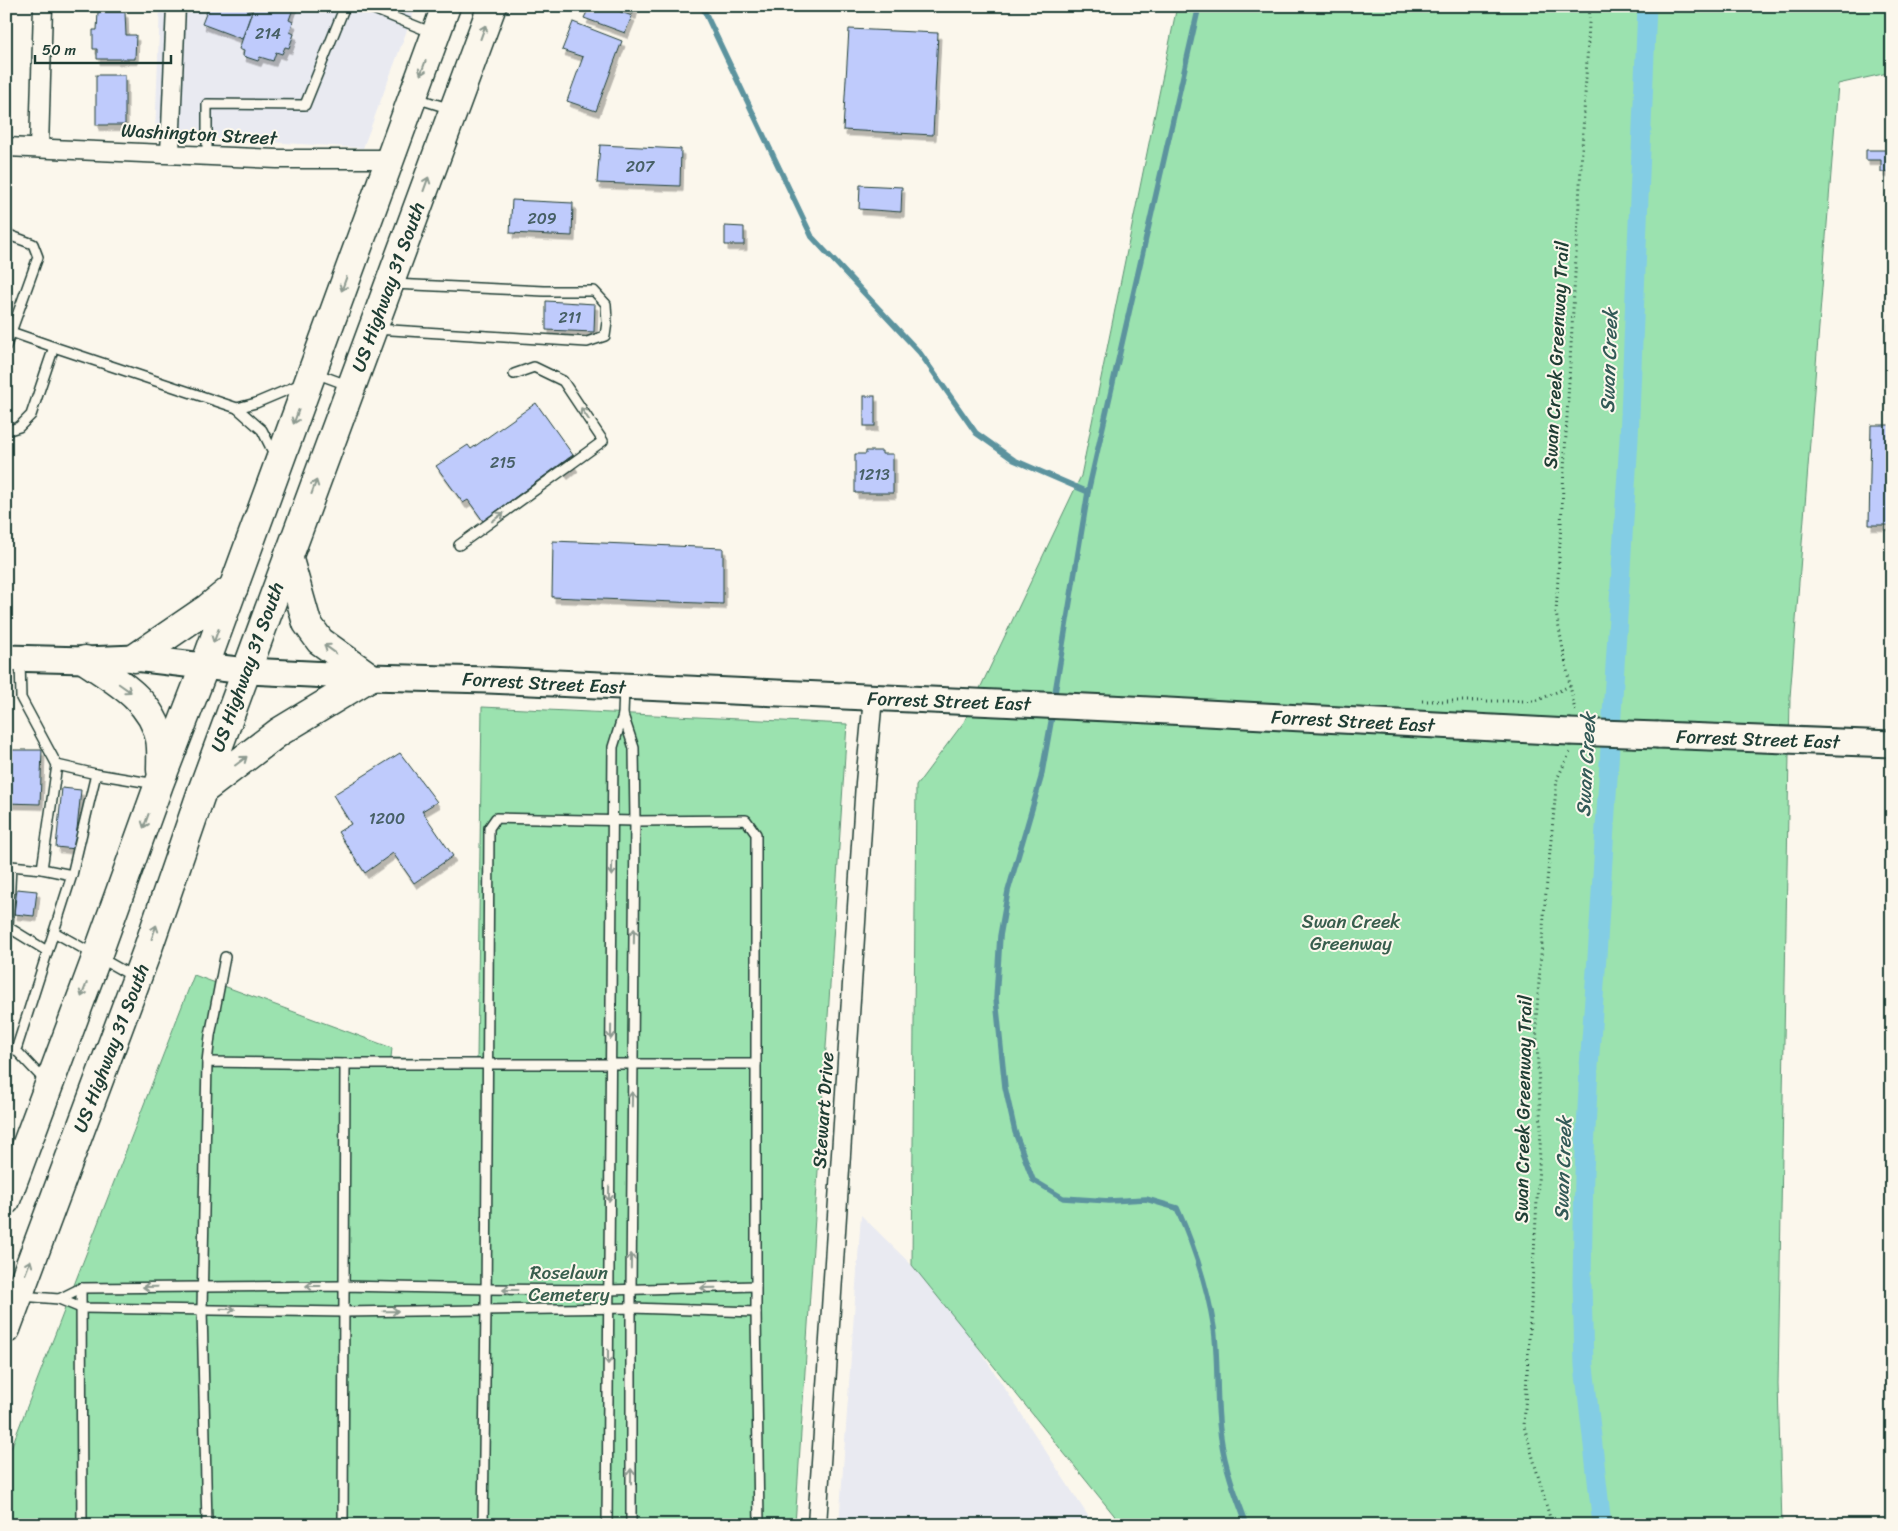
<svg xmlns="http://www.w3.org/2000/svg" width="1898" height="1531" font-family="Sriracha,sans-serif">
	<defs>
		<filter id="shadow"><feDropShadow dx="3" dy="5.5" stdDeviation="0" flood-color="#0004"/></filter>
	</defs>
	<rect width="100%" height="100%" fill="#fbf7ec"/>
	<filter id="ink" filterUnits="userSpaceOnUse"><feTurbulence type="fractalNoise" baseFrequency=".02" numOctaves="2"/><feDisplacementMap in="SourceGraphic" scale="10" xChannelSelector="R" yChannelSelector="G"/><feConvolveMatrix kernelMatrix="1 2 1 2 8 2 1 2 1" color-interpolation-filters="sRGB"/></filter>
	<g filter="url(#ink)">
		<g fill="#e9eaf1">
			<path d="M160,6h256l-53,142 -208,-13z"/>
			<path d="M861,1215l86,85 147,225h-255z"/>
		</g>
		<g fill="#9be2af" stroke="#5d9072">
			<path d="M1177,6h715v66l-54,12 -48,613 -12,687 4,141h-660l-210,-260 4,-479 48,-64 117,-246z"/>
			<path d="M482,707l365,17 -52,801h-789v-64l188,-486 198,73 -1,10 86,1z"/>
		</g>
		<g fill="none" stroke-linecap="round" stroke-linejoin="round">
			<g stroke="#5b939e" stroke-width="5.5">
				<path d="M702,6l110,231 108,116 56,80 38,27 74,32"/>
				<path d="M1054,699l34,-207 111,-486"/>
				<path d="M1053,711l-12,67 -33,113 -8,45 -4,63 9,88 10,45 18,48 30,18 46,3 37,-2 31,9c18,40 30,76 37,120 5,36 1,73 7,110 4,30 15,58 26,87"/>
			</g>
			<path stroke="#83cde4" stroke-width="19" d="M1602,1525l-18,-159 -2,-83 2,-110 5,-106 8,-110 32,-518 18,-433"/>
		</g>
		<g fill="#bfcbfc" stroke="#1f3d34" filter="url(#shadow)">
			<path d="M209,6h31l12,5 -10,28 -40,-15z"/>
			<path d="M254,6h40l-5,14 4,2 -3,10 4,2 -5,14 -4,-1 -3,7 -6,-2 -3,9 -13,-4 -2,4 -15,-5 1,-5 -5,-2z"/>
			<path d="M584,6h21l27,10 -7,17 -41,-15 3,-6h-5z"/>
			<path d="M612,6h23l-2,8z"/>
			<path d="M98,12h27l1,23h10l-1,24h-38v-10h-4v-19h4z"/>
			<path d="M573,22l49,19 -26,70 -29,-10 16,-44 -21,-7z"/>
			<path d="M849,29l89,4 -5,102 -90,-5z"/>
			<rect x="96" y="75" width="29" height="50"/>
			<path d="M600,145l81,4 -1,37 -83,-3z"/>
			<path d="M1866,150h26v22h-11v-12h-15z"/>
			<path d="M860,185l42,2 -1,25 -42,-3z"/>
			<path d="M512,200l61,3 -1,33 -62,-3z"/>
			<path d="M725,226l19,1v18h-19z"/>
			<path d="M546,301l49,3 -1,28 -48,-2z"/>
			<rect x="1889" y="324" width="3" height="25"/>
			<rect x="864" y="396" width="11" height="30"/>
			<path d="M536,403l37,52 -90,66 -15,-21 -5,3 -27,-37 32,-21 3,4z"/>
			<path d="M1871,425h21v100h-23z"/>
			<path d="M866,451h16v3h11v39h-38v-39h11z"/>
			<path d="M569,458l6,8 -10,8 -6,-8z"/>
			<path d="M553,541l170,7v56l-171,-7z"/>
			<path d="M6,750h36l-2,54 -34,-1z"/>
			<path d="M400,753l37,49 -15,9 31,45 -39,27 -21,-30 -28,20 -27,-41 13,-8 -18,-29z"/>
			<path d="M62,788l19,2 -6,59 -19,-2z"/>
			<path d="M17,889l20,2 -3,25 -20,-2z"/>
		</g>
		<g fill="none" stroke-linecap="round" stroke-linejoin="round">
			<defs>
				<g id="lane">
					<path d="M366,6l67,27"/>
					<path d="M784,6h6"/>
					<path d="M416,98l35,11"/>
					<path d="M207,156v-52l98,1 40,-99"/>
					<path d="M6,234l27,10 5,13 -32,89"/>
					<path d="M375,329l212,13 18,-6 2,-14 -1,-18 -12,-13h-50l-151,-7"/>
					<path d="M11,332l43,15"/>
					<path d="M315,373l35,13"/>
					<path d="M6,431l13,-4 12,-12 23,-68 183,61"/>
					<path d="M275,456l-13,-26 -25,-22 19,-5 45,-19"/>
					<path d="M459,545l144,-104 -40,-60 -29,-14 -20,7"/>
					<path d="M20,661l1,37 36,67 39,9 60,10"/>
					<path d="M623,715l1,-28"/>
					<path d="M42,869l15,-104"/>
					<path d="M54,932l80,45"/>
					<path d="M47,951l-39,-24 3,-61 31,3 30,6"/>
					<path d="M207,1062l3,-26 15,-79"/>
					<path d="M45,1081l-29,-31 56,-175 24,-101"/>
					<path d="M81,1288l1,237"/>
					<path d="M21,1296l38,3 22,9 263,4 287,-4 125,4"/>
					<path d="M59,1299l22,-11 263,-2 142,3 122,1 148,-4"/>
					<path d="M207,1525l-5,-216 5,-247 138,2h411"/>
					<path d="M343,1525l2,-461"/>
					<path d="M483,1525l3,-216 3,-481 7,-10 139,3 111,-1 10,14v478l3,213"/>
					<path d="M607,1525l6,-778 10,-32 11,33 1,73 -4,468v236"/>
				</g>
				<g id="street">
					<path d="M6,147l271,12h113"/>
					<path d="M39,148l4,-142"/>
					<path d="M170,153l6,-147"/>
					<path d="M817,1525l48,-742 8,-85"/>
				</g>
				<g id="secondary">
					<path d="M6,658l79,2 50,-2 111,13 124,6 118,3 642,29 439,23"/>
					<path d="M1658,735l234,9"/>
				</g>
				<g id="primary">
					<path d="M135,658l73,-50 26,-21"/>
					<path d="M85,660c31,21 67,40 75,79 2,10 1,22 1,31"/>
					<path d="M202,791l77,-59 91,-55 -50,-36 -13,-18 -19,-67"/>
					<path d="M6,1200l91,-244 62,-172 46,-119 241,-659"/>
					<path d="M6,1329l141,-378 55,-160 290,-785"/>
				</g>
			</defs>
			<use href="#lane" stroke="#1f3d34" stroke-width="12"/>
			<use href="#street" stroke="#1f3d34" stroke-width="21"/>
			<use href="#secondary" stroke="#1f3d34" stroke-width="29"/>
			<use href="#primary" stroke="#1f3d34" stroke-width="31"/>
			<g stroke="#1f3d34" stroke-width="3" stroke-dasharray="1 4" stroke-linecap="butt">
				<path d="M1422,701h114l34,-15"/>
				<path d="M1575,711l-19,-98 34,-607"/>
				<path d="M1552,1525l-28,-99 17,-295 -5,-110 9,-119 12,-123 13,-27"/>
			</g>
			<use href="#lane" stroke="#fbf7ec" stroke-width="9"/>
			<use href="#street" stroke="#fbf7ec" stroke-width="18"/>
			<use href="#secondary" stroke="#fbf7ec" stroke-width="25"/>
			<use href="#primary" stroke="#fbf7ec" stroke-width="28"/>
			<defs>
				<path id="secondary-bridge" d="M1569,732l89,3"/>
			</defs>
			<use href="#secondary-bridge" stroke="#1f3d34" stroke-width="29" stroke-linecap="butt"/>
			<use href="#secondary-bridge" stroke="#fbf7ec" stroke-width="25"/>
		</g>
		<defs><path id="oneway-shaft" d="M-6 0H5M1.5-3L5.5 0L1.5 3" fill="none" stroke-width="1.6" stroke-linecap="round" stroke-linejoin="round" transform="scale(1.25)"/></defs>
		<g stroke="#8d9a90">
			<use href="#oneway-shaft" transform="translate(483 32) rotate(-70)"/>
			<use href="#oneway-shaft" transform="translate(423 68) rotate(110)"/>
			<use href="#oneway-shaft" transform="translate(426 184) rotate(-70)"/>
			<use href="#oneway-shaft" transform="translate(344 284) rotate(110)"/>
			<use href="#oneway-shaft" transform="translate(585 414) rotate(-124)"/>
			<use href="#oneway-shaft" transform="translate(296 417) rotate(110)"/>
			<use href="#oneway-shaft" transform="translate(314 487) rotate(-70)"/>
			<use href="#oneway-shaft" transform="translate(498 517) rotate(-36)"/>
			<use href="#oneway-shaft" transform="translate(216 636) rotate(110)"/>
			<use href="#oneway-shaft" transform="translate(330 649) rotate(-144)"/>
			<use href="#oneway-shaft" transform="translate(125 688) rotate(35)"/>
			<use href="#oneway-shaft" transform="translate(241 761) rotate(-37)"/>
			<use href="#oneway-shaft" transform="translate(146 821) rotate(110)"/>
			<use href="#oneway-shaft" transform="translate(612 869) rotate(91)"/>
			<use href="#oneway-shaft" transform="translate(154 932) rotate(-71)"/>
			<use href="#oneway-shaft" transform="translate(634 936) rotate(-89)"/>
			<use href="#oneway-shaft" transform="translate(84 990) rotate(111)"/>
			<use href="#oneway-shaft" transform="translate(611 1032) rotate(91)"/>
			<use href="#oneway-shaft" transform="translate(632 1099) rotate(-89)"/>
			<use href="#oneway-shaft" transform="translate(609 1194) rotate(91)"/>
			<use href="#oneway-shaft" transform="translate(631 1261) rotate(-89)"/>
			<use href="#oneway-shaft" transform="translate(28 1267) rotate(-69)"/>
			<use href="#oneway-shaft" transform="translate(313 1286) rotate(180)"/>
			<use href="#oneway-shaft" transform="translate(150 1287) rotate(179)"/>
			<use href="#oneway-shaft" transform="translate(708 1288) rotate(179)"/>
			<use href="#oneway-shaft" transform="translate(510 1290) rotate(-180)"/>
			<use href="#oneway-shaft" transform="translate(228 1309) rotate(1)"/>
			<use href="#oneway-shaft" transform="translate(391 1311) rotate(-1)"/>
			<use href="#oneway-shaft" transform="translate(608 1357) rotate(90)"/>
			<use href="#oneway-shaft" transform="translate(631 1476) rotate(-90)"/>
		</g>
	</g>
	<g text-anchor="middle" dominant-baseline="central" stroke-width="4" stroke-linejoin="round" paint-order="stroke">
		<g font-size="16" fill="#476066">
			<text x="268" y="33">214</text>
			<text x="640" y="166">207</text>
			<text x="542" y="218">209</text>
			<text x="570" y="317">211</text>
			<text x="503" y="462">215</text>
			<text x="874" y="474">1213</text>
			<text x="387" y="818">1200</text>
		</g>
		<g font-size="19" fill="#1f3d34" stroke="#fbf7ec">
			<text transform="translate(199 134) rotate(3)">Washington Street</text>
			<text transform="translate(388 287) rotate(-70)">US Highway 31 South</text>
			<text transform="translate(1556 355) rotate(-87)">Swan Creek Greenway Trail</text>
			<text transform="translate(247 667) rotate(-70)">US Highway 31 South</text>
			<text transform="translate(544 683) rotate(3)">Forrest Street East</text>
			<text transform="translate(949 701) rotate(2)">Forrest Street East</text>
			<text transform="translate(1353 721) rotate(3)">Forrest Street East</text>
			<text transform="translate(1758 739) rotate(2)">Forrest Street East</text>
			<text transform="translate(111 1048) rotate(-69)">US Highway 31 South</text>
			<text transform="translate(1523 1109) rotate(-89)">Swan Creek Greenway Trail</text>
			<text transform="translate(823 1110) rotate(-86)">Stewart Drive</text>
		</g>
		<g font-size="19" fill="#385e4d" stroke="#fbf7ec">
			<text x="1351" y="921">Swan Creek<tspan x="1351" dy="22">Greenway</tspan></text>
			<text x="569" y="1272">Roselawn<tspan x="569" dy="22">Cemetery</tspan></text>
		</g>
		<g font-size="20" font-style="italic" fill="#335a57" stroke="#fbf7ec">
			<text transform="translate(1609 361) rotate(-88)">Swan Creek</text>
			<text transform="translate(1586 765) rotate(-87)">Swan Creek</text>
			<text transform="translate(1563 1169) rotate(-88)">Swan Creek</text>
		</g>
	</g>
	<rect width="1898" height="1531" fill="none" stroke="#fbf7ec" stroke-width="25"/>
	<rect x="12" y="12" width="1873" height="1506" fill="none" stroke="#1f3d34" stroke-width="2" filter="url(#ink)"/>
	<path d="M35 55v8h136v-8" fill="none" stroke="#1f3d34" stroke-width="2.5"/>
	<text x="42" y="55" font-size="15" fill="#1f3d34" stroke="#fbf7ec" stroke-width="4" paint-order="stroke">50 m</text>
</svg>
